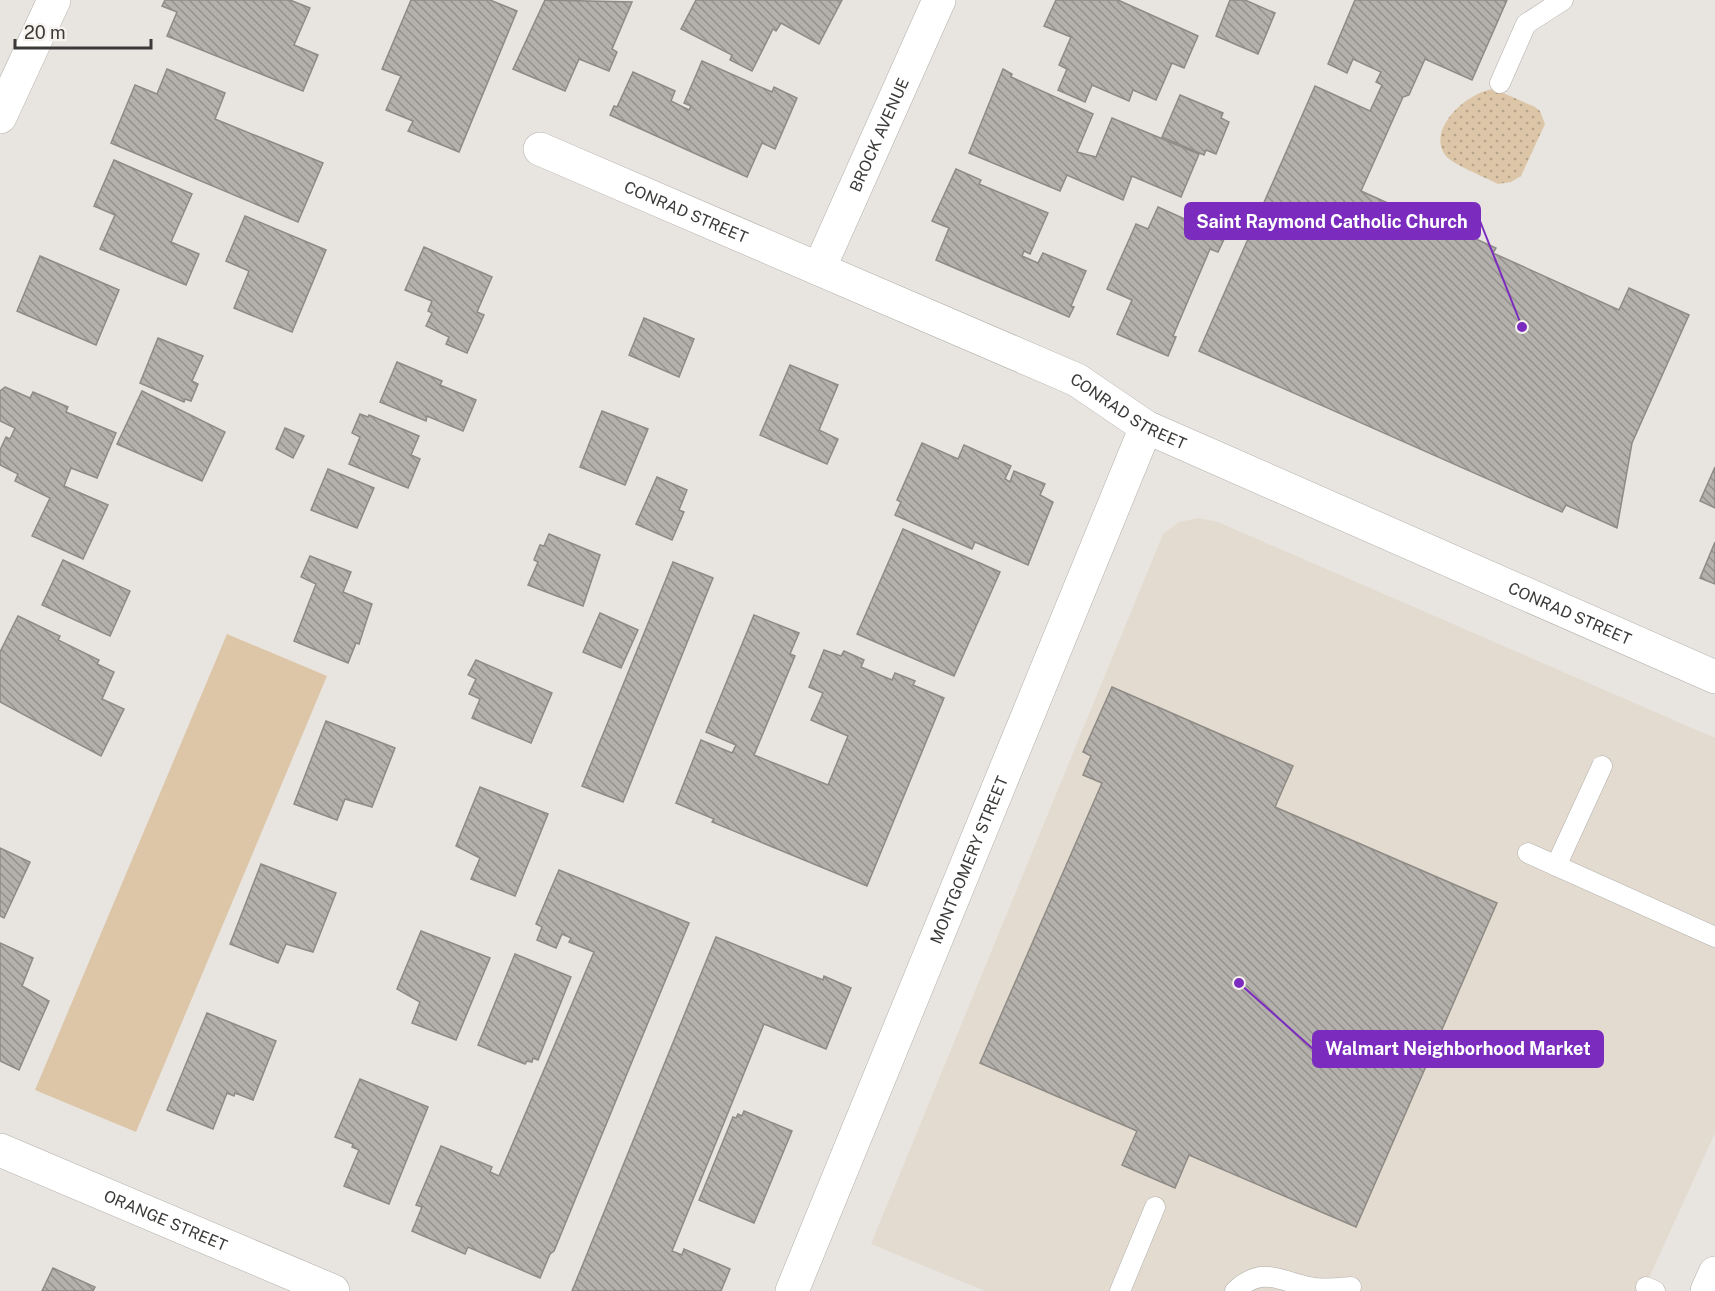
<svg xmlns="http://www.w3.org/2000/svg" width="1715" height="1291" font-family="'Public Sans',sans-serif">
	<defs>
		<pattern id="park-dots" width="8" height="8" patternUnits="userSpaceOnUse" patternTransform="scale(1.5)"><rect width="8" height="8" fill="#ddc6a7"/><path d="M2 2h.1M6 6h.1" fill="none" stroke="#b4a289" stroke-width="1.8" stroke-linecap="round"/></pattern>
		<pattern id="building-back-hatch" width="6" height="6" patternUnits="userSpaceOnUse" patternTransform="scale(1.5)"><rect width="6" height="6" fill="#b4b0ab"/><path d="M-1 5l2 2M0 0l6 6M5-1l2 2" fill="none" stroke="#94908c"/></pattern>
	</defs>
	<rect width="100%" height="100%" fill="#e8e5e0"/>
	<path fill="#e3dbcf" d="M1198,518l20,4 497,216v395l-72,158h-658l-114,-47 292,-710 16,-12z"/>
	<path fill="#ddc6a7" d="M227,634l100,42 -191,456 -101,-42z"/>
	<path fill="url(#park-dots)" d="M1494,89l41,18 5,4 5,13 -24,52 -10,6 -13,2c-11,-6 -47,-20 -53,-29 -19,-28 25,-64 49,-66z"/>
	<g fill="url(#building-back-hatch)" stroke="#8e8b86" stroke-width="1.5">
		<path d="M165,0h125l20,8 -16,37 24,10 -15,36 -136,-55 10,-24 -15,-6z"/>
		<path d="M411,0h79l27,11 -58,141 -51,-21 5,-10 -27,-11 15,-34 -19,-7z"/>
		<path d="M545,0l87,2 -20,47 5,3 -8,19 -30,-12 -14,32 -52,-22z"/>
		<path d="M696,0h146l-23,44 -38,-21 -5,8 -3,-2 -21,42 -22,-11 2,-5 -51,-26z"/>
		<path d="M1056,0h62l80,36 -14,32 -12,-5 -16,37 -23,-10 -4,11 -37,-16 -7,17 -27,-12 9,-21 -8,-4 12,-28 -27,-11z"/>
		<path d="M1230,0h15l30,13 -17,41 -42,-18z"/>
		<path d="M1355,0h152l-35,80 -47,-21 -16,36 -6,2 -42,94 76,34 -2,4 12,5 3,-7 46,21 -3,5 126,57 10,-22 60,27 -57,128 -15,85 -51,-23 -4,7 -363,-161 116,-265 55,25 12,-26 -6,-3 5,-10 -28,-13 -6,14 -19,-9z"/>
		<path d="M702,61l70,31 2,-5 23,11 -22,51 -13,-6 -15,34 -137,-62 4,-9 3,1 16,-35 42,19 -4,10 18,9 2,-4 -7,-3z"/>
		<path d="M167,69l58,24 -10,26 108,44 -25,59 -187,-79 24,-58 22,9z"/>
		<path d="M1003,69l9,5 -1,3 82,37 -16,38 19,5 16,-39 87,36 -18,43 -49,-21 -9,24 -56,-25 -7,16 -91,-38z"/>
		<path d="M1180,95l43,18 -2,5 8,4 -13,32 -10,-4 -2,5 -42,-18z"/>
		<path d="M114,160l78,34 -21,48 28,12 -13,31 -86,-36 15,-34 -21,-9z"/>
		<path d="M956,169l25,11 -2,4 69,29 -18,41 -6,-3 -2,5 16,7 5,-10 43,18 -15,35 3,1 -5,10 -133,-57 13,-32 -17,-7z"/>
		<path d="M1158,207l67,30 -7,15 -8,-3 -37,87 3,1 -8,19 -51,-22 15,-34 -25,-11 29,-65 12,5z"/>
		<path d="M245,216l81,34 -34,82 -58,-24 15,-37 -23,-10z"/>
		<path d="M424,247l68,30 -15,35 7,3 -17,38 -21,-9 3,-7 -23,-11 6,-13 -4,-2 4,-10 -27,-11z"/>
		<path d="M40,256l79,34 -23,55 -79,-34z"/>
		<path d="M644,318l50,21 -15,38 -50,-22z"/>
		<path d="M158,338l45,18 -11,25 6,3 -7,17 -6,-2 -1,3 -44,-19z"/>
		<path d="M397,362l45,19 -2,4 36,15 -13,31 -36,-15 -1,5 -46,-19z"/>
		<path d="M790,365l48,20 -19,45 19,9 -11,25 -67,-29z"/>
		<path d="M5,387l25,11 3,-6 35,15 -2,5 50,21 -19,45 -26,-10 -7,18 44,19 -25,54 -51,-23 18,-38 -35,-17 3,-7 -18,-9v-15l6,-13 4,2 5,-11 -15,-7v-30z"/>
		<path d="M142,391l83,41 -23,49 -85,-37z"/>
		<path d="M602,411l46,18 -23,56 -45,-18z"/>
		<path d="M360,414l8,3 1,-2 50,21 -8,19 9,4 -12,29 -59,-24 11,-27 -8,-4z"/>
		<path d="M285,428l19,8 -11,22 -17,-9z"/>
		<path d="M922,443l36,16 6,-14 47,21 -6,13 5,3 4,-11 31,13 -5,11 13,7 -25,63 -53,-23 -3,7 -77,-34 6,-13 -4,-2z"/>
		<path d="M1715,467v41l-15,-7z"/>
		<path d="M328,469l46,19 -17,40 -46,-18z"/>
		<path d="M657,477l30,13 -8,20 5,2 -12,28 -36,-16z"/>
		<path d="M903,529l97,43 -46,104 -97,-42z"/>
		<path d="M549,534l51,21 -17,51 -55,-21 10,-23 -4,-2 6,-15 4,1z"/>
		<path d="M1715,542v42l-15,-6z"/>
		<path d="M310,556l41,16 -8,20 29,12 -13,40 -3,-1 -8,20 -54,-22 22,-57 -15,-7z"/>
		<path d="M63,560l67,31 -20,45 -68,-31z"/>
		<path d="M673,562l40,16 -90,224 -41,-16z"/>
		<path d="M600,613l38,17 -17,38 -38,-16z"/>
		<path d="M754,615l45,18 -9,21 5,2 -41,99 74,30 20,-49 -37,-16 12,-27 -14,-6 15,-37 17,6 3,-5 20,9 -3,7 31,13 3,-7 20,8 -2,4 31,13 -77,188 -155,-64 2,-3 -38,-16 25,-63 31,13 4,-8 -30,-13z"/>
		<path d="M18,616l42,20 -2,4 41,20 -2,4 17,8 -12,27 22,10 -23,47 -101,-54v-50z"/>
		<path d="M476,660l76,33 -21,50 -59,-25 8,-19 -11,-5 7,-15 -8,-4z"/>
		<path d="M1112,687l181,79 -18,41 222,96 -141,324 -167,-72 -14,33 -53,-23 15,-34 -157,-68 122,-280 -19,-8 8,-19 -8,-4z"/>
		<path d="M326,721l69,27 -23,59 -27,-8 -8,21 -43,-16z"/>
		<path d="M480,787l68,27 -33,82 -44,-17 9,-21 -24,-12z"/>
		<path d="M0,848l30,14 -26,56 -4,-2z"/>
		<path d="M261,864l75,29 -23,59 -27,-8 -8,19 -48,-19z"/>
		<path d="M559,870l130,53 -135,328 -4,3 -10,24 -72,-31 -3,7 -53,-23 10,-24 -6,-2 25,-59 51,21 -2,5 9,4 95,-224 -25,-10 2,-4 -9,-4 -6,14 -19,-8 5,-13 -6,-3z"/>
		<path d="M421,931l69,27 -34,82 -44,-17 8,-21 -23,-13z"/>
		<path d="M716,937l107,43 1,-4 27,12 -25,61 -62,-25 -92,227 10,4 2,-6 46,20 -9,22h-149z"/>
		<path d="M0,943l33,15 -11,28 27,15 -30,69 -19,-9z"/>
		<path d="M515,954l56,23 -33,83 -5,-2 -1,4 -5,-1 -2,3 -47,-19z"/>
		<path d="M207,1013l69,28 -23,59 -18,-7 -1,3 -7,-3 -14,36 -46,-19z"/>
		<path d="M360,1079l68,28 -39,97 -45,-18 15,-36 -7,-3 1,-3 -18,-7z"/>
		<path d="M744,1111l48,20 -38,92 -55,-23 34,-83 3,1 2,-4 4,2z"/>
		<path d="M53,1268l42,19 -2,4h-51z"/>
	</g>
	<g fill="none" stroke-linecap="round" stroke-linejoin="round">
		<defs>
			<g id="service">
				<path d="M1500,83l26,-59 37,-24"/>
				<path d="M1528,853l187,84"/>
				<path d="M1556,866l46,-100"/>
				<path d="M1646,1287l9,4"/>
				<path d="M1120,1291l35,-84"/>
				<path d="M1235,1291c28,-26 44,-10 74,-4 13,3 29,1 42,0"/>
			</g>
			<g id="minor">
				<path d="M0,117l54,-117"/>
				<path id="s1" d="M540,149l537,231 69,47 569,250"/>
				<path id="s2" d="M819,269l120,-269"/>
				<path id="s3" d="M0,1150l333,141"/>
				<path id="s4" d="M792,1291l354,-864"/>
			</g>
			<path id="secondary" d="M1707,1291l8,-18"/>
		</defs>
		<use href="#service" stroke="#b2afaa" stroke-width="21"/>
		<use href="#minor" stroke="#b2afaa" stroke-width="34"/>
		<use href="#secondary" stroke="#b2afaa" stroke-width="34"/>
		<use href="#service" stroke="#fff" stroke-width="20"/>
		<use href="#minor" stroke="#fff" stroke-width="33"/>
		<use href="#secondary" stroke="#fff" stroke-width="33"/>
	</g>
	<g text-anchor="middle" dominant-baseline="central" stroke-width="4.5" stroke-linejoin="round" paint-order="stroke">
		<g font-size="16" fill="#3b3a38" stroke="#f6f2ed">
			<text stroke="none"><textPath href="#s2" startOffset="147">BROCK AVENUE</textPath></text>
			<text stroke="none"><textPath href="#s1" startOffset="159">CONRAD STREET</textPath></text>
			<text stroke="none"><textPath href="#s1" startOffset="645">CONRAD STREET</textPath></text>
			<text stroke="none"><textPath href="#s1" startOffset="1131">CONRAD STREET</textPath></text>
			<text stroke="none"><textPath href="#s4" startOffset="466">MONTGOMERY STREET</textPath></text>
			<text stroke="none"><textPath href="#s3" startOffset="180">ORANGE STREET</textPath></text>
		</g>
	</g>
	<path fill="none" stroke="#7b2cbf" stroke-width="2" d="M1522 327L1480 221M1239 983L1313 1049"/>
	<g fill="#7b2cbf" stroke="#f6f2ed" stroke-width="2">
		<circle cx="1522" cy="327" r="6"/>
		<circle cx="1239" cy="983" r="6"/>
	</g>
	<g fill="#7b2cbf" stroke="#7b2cbf" stroke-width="2">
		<rect x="1185" y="203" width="295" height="36" rx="6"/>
		<rect x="1313" y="1031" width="290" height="36" rx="6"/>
	</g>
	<g font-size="18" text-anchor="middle" font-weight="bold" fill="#fff">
		<text x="1332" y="228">Saint Raymond Catholic Church</text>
		<text x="1458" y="1055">Walmart Neighborhood Market</text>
	</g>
	<path d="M15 39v9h136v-9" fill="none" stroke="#3b3a38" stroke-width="3"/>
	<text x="24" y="39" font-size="18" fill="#3b3a38" stroke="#f6f2ed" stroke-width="4.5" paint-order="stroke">20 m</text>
</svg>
